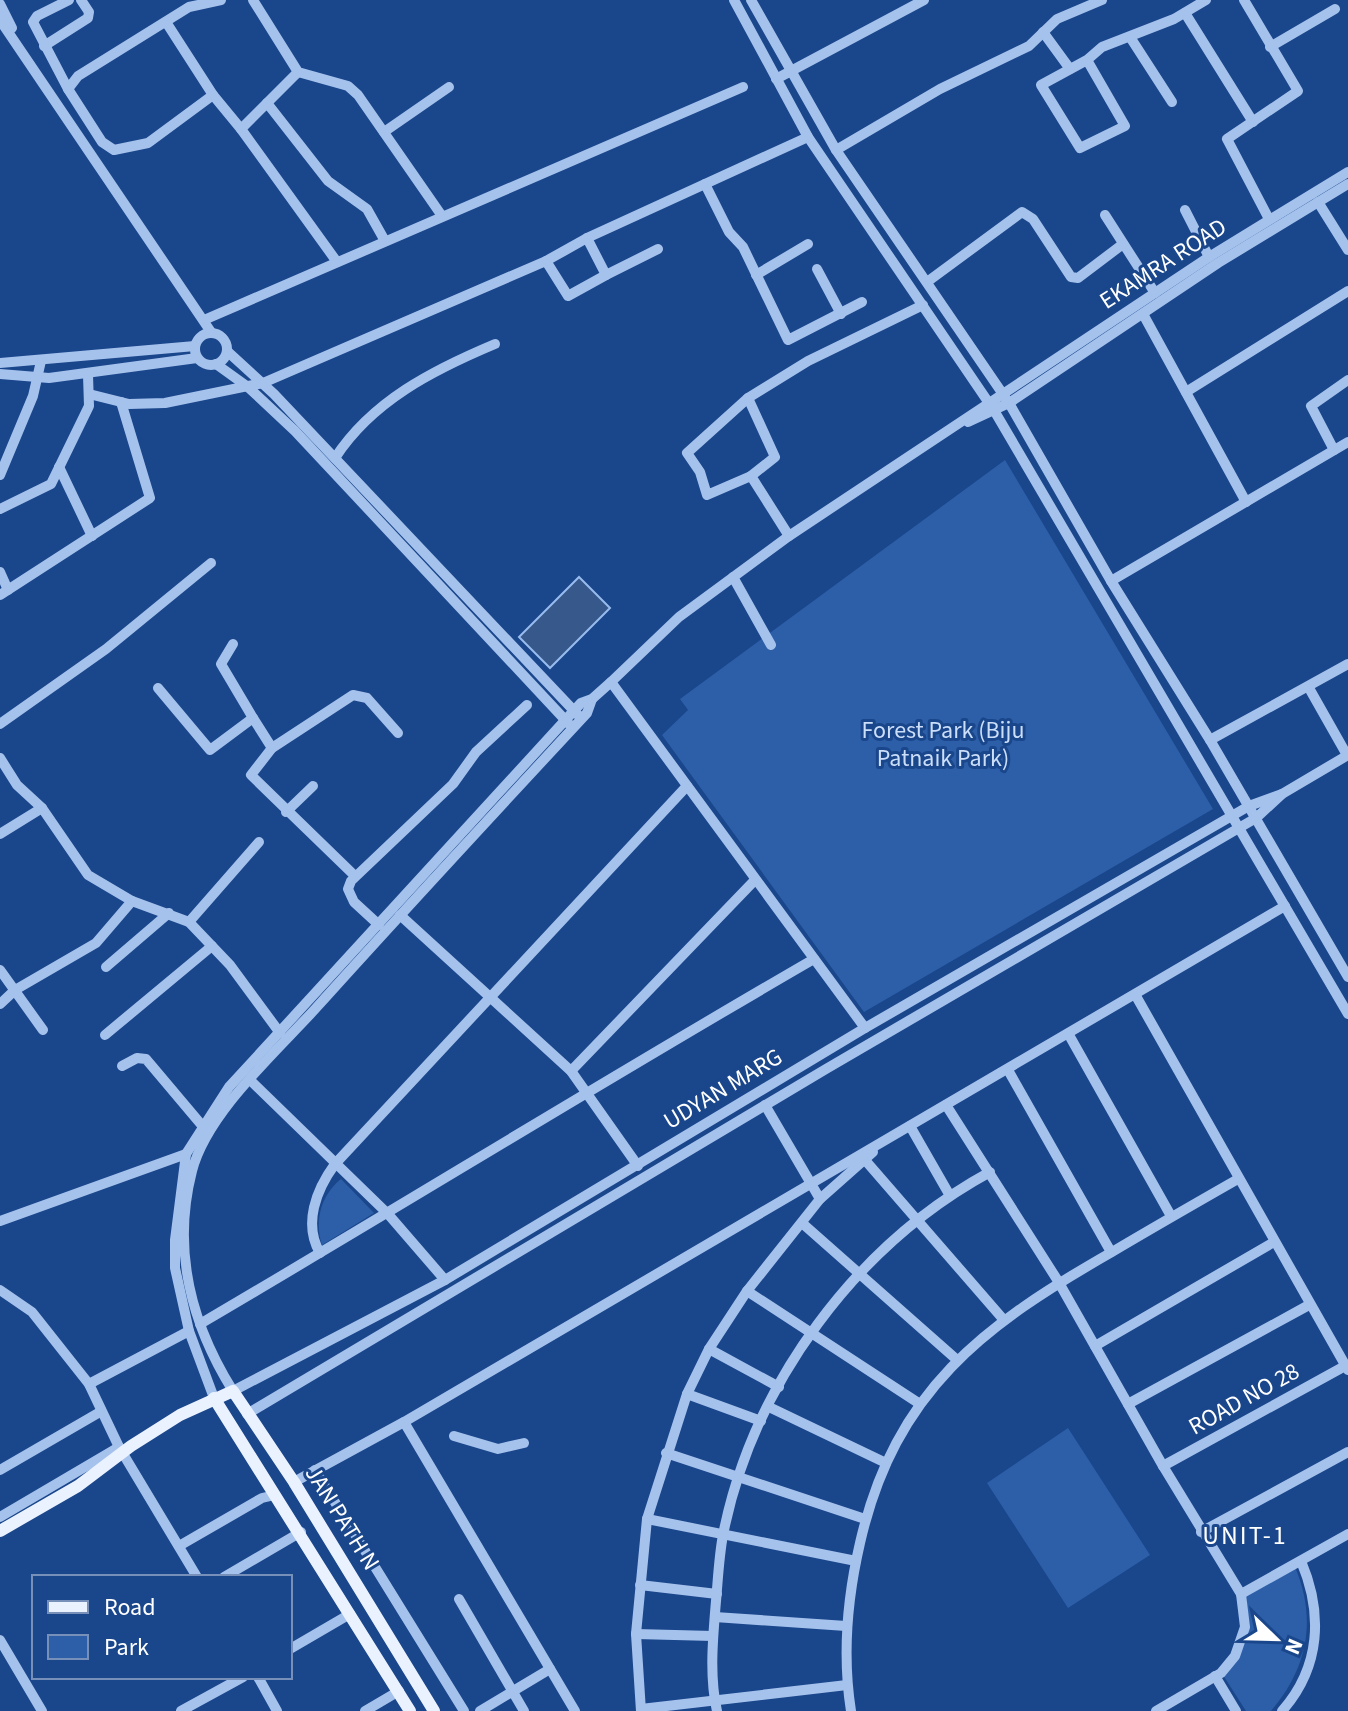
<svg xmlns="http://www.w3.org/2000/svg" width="1348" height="1711" font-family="'Source Sans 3',sans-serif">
	<rect width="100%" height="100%" fill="#1a468b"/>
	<g fill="#2d5fa9">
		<path d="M1005,460l208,349 -349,203 -202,-277 26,-25 -8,-11z"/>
		<path d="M341,1179l33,34 -52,32c-8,-24 -1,-50 19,-66z"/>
		<path d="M1068,1428l82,127 -82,53 -81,-125z"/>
		<path d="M1295,1567c22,52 13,101 -24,144h-25l-23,-36c27,-30 27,-41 23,-80z"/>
	</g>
	<path fill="#37588a" stroke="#98bcef" stroke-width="2" d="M579,577l31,31 -60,60 -31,-31z"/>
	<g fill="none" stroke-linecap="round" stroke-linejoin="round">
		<g stroke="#a5c2ed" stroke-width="10">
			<path d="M253,0l45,72 50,14 10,9 84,121"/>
			<path d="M734,0l74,137 187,275 353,602"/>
			<path d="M751,0l85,150 173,253 102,178 99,159 138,237"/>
			<path d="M1244,0l54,91 -71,48 42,80"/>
			<path d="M0,4l12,24"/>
			<path d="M1185,13l68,109"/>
			<path d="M0,20l211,312"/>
			<path d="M166,22l47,73 28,34"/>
			<path d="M1043,32l27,37"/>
			<path d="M1130,37l42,65"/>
			<path d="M44,46l44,-28 1,-6 -8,-12"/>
			<path d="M1270,47l65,-38"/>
			<path d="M1087,60l38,66 -45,22 -39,-63 46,-25 15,-13 72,-28 32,-19"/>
			<path d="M298,72l-57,57 96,133"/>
			<path d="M776,79l148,-79"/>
			<path d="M68,89l-35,-67 4,-6 32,-16"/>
			<path d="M213,95l-65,48 -34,7 -12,-8 -34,-53 10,-13 111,-69 32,-7"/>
			<path d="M267,103l61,78 39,28 18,32"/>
			<path d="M384,132l65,-45"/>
			<path d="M836,150l104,-61 89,-43 28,-27 45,-19"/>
			<path d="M705,184l24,48 14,15 45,93 74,-38"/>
			<path d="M1318,202l30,48"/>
			<path d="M1185,210l24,47"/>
			<path d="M1105,215l50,78"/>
			<path d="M546,261l22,35 38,-21 -19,-37"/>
			<path d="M817,269l24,45"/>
			<path d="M606,275l52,-26"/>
			<path d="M756,275l52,-31"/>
			<path d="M927,282l95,-70 11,7 38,58 7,1 45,-34"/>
			<path d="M1143,314l103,188"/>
			<path d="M204,320l539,-233"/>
			<circle cx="211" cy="349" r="16"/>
			<path d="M227,351l47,43 304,321"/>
			<path d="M0,363l195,-17"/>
			<path d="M216,364l32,23 47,44 274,293"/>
			<path d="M0,374l49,4 148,-20"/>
			<path d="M1186,392l162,-101"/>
			<path d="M89,394l40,10 36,-1 98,-20 283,-122 41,-23 221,-101"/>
			<path d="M748,398l-61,55 13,19 7,23 44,-19"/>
			<path d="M968,422l41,-19 209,-140 130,-79"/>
			<path d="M1334,450l-23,-44 37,-26"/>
			<path d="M335,458c37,-57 98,-88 160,-114"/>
			<path d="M59,467l33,69"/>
			<path d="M0,475l33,-79 8,-35"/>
			<path d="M0,509l51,-25 38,-78 -1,-31"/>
			<path d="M789,536l-38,-60 24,-19 -27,-59 60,-37 115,-56"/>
			<path d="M0,572l8,18"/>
			<path d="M733,577l38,68"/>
			<path d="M1111,581l237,-139"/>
			<path d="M0,595l150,-97 -29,-96"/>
			<path d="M233,644l-12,20 32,54"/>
			<path d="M611,682l254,346"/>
			<path d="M158,688l52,62 43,-32 19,30"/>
			<path d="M1309,688l38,67"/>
			<path d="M592,699l-5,14c-91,98 -182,196 -271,295 -40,44 -109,105 -124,163 -20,78 -1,153 41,220l212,-111 420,-252 384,-222 33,-12"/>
			<path d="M0,724l106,-75 105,-86"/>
			<path d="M1210,740l138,-76"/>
			<path d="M0,758l17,27 25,23 46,67 44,26 57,21 41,43 50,68"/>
			<path d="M286,812l27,-26"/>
			<path d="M0,834l42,-26"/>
			<path d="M355,876l-104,-101 21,-27 81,-53 14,3 31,35"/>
			<path d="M400,915l171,156 67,95"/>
			<path d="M189,922l70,-80"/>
			<path d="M379,925l-25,-23 -6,-13 3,-8 102,-97 23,-32 51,-47"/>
			<path d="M106,967l63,-54"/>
			<path d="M0,970l43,60"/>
			<path d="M1136,996l212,374"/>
			<path d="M0,1004l15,-14 81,-47 36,-42"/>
			<path d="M105,1035l107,-89"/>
			<path d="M1069,1035l102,181"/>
			<path d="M122,1066l15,-8 9,1 59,70"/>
			<path d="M1008,1070l103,182"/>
			<path d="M571,1071l183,-190"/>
			<path d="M250,1080l138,134 57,66"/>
			<path d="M765,1105l55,94"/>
			<path d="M946,1105l112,176 105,185 78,128 4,33 -10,29 -14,17 -65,38"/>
			<path d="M910,1126l39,68"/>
			<path d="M865,1160l138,159"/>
			<path d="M0,1221l186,-67"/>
			<path d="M802,1223l154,136"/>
			<path d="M320,1253c-17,-29 -4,-63 15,-89l352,-378"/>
			<path d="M0,1290l32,22 57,72 30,63 78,130"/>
			<path d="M747,1291l173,113"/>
			<path d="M200,1324c206,-121 408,-246 614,-365"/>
			<path d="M1095,1346l179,-104"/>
			<path d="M709,1349l70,38"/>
			<path d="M89,1384l100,-53"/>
			<path d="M687,1394l74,27"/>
			<path d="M214,1398l-25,-67 -14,-63v-28l11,-86 43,-67 352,-384 11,-4 19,-17 68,-65 110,-81 420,-279 139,-85"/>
			<path d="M1128,1404l181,-99"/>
			<path d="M769,1407l117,56"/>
			<path d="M247,1414l579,-345 430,-251 26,-24 66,-39"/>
			<path d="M404,1422l171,289"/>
			<path d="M454,1436l44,13 26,-6"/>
			<path d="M666,1453l199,66"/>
			<path d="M1163,1466l182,-100"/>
			<path d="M0,1470l100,-58"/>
			<path d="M315,1470l149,241"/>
			<path d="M294,1482l110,-60 881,-516"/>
			<path d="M0,1517l119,-70"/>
			<path d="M647,1519l209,42"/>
			<path d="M1201,1532l147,-80"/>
			<path d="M179,1546l83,-48 13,-3"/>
			<path d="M224,1577l77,-45"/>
			<path d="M640,1585l77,9"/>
			<path d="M1241,1594l107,-60"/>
			<path d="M459,1599l65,112"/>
			<path d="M715,1617l131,9"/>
			<path d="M636,1634l77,2"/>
			<path d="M0,1640l42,71"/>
			<path d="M290,1649l60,-35"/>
			<path d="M1215,1676l21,35"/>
			<path d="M258,1677l19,34"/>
			<path d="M641,1709l206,-24"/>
			<path d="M181,1711l62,-34"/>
			<path d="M365,1711l34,-20"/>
			<path d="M480,1711l70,-42"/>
			<path d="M641,1711l-5,-77 11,-115 40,-125 22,-45 38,-58 73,-92 53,-47"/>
			<path d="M717,1711c-8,-35 -4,-74 -1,-110 2,-22 3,-45 7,-66 30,-151 133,-290 267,-363"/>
			<path d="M851,1711c-9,-57 -4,-112 9,-168 35,-153 124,-218 252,-291 42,-25 84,-49 126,-73"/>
			<path d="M1282,1711c39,-44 41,-98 19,-150"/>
		</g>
		<g stroke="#ebf2ff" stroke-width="12">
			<path d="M214,1398l196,313"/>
			<path d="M0,1531l78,-45 53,-40 49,-31 53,-24 61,91 140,229"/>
		</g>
	</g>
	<g text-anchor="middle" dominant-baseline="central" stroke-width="6" stroke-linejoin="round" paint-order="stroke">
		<g font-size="24" fill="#fff" stroke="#1a468b">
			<text transform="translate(1163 264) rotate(-33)">EKAMRA ROAD</text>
			<text transform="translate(723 1089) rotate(-31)">UDYAN MARG</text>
			<text transform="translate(1244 1399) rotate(-29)">ROAD NO 28</text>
			<text transform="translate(342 1518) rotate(58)">JAN PATH N</text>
		</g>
		<g font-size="24" fill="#cbdefa" stroke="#1a468b">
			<text x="943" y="730">Forest Park (Biju<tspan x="943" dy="28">Patnaik Park)</tspan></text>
		</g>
		<g font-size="26" letter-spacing="2" fill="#fff" stroke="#1a468b">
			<text x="1245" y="1535">UNIT-1</text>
		</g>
	</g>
	<rect x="32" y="1575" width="260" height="104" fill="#1a468b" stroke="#7690b9" stroke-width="2"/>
	<rect x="48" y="1601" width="40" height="12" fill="#ebf2ff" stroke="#7690b9" stroke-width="2"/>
	<text x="104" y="1615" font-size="24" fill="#ffffff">Road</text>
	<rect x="48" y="1635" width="40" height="24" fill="#2d5fa9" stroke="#7690b9" stroke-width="2"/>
	<text x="104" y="1655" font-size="24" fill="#ffffff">Park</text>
	<g transform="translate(1276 1639) rotate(113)" stroke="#1a468b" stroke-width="6" paint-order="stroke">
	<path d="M0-6L14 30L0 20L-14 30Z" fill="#ffffff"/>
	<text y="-12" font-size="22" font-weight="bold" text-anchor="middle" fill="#ffffff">N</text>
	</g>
</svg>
